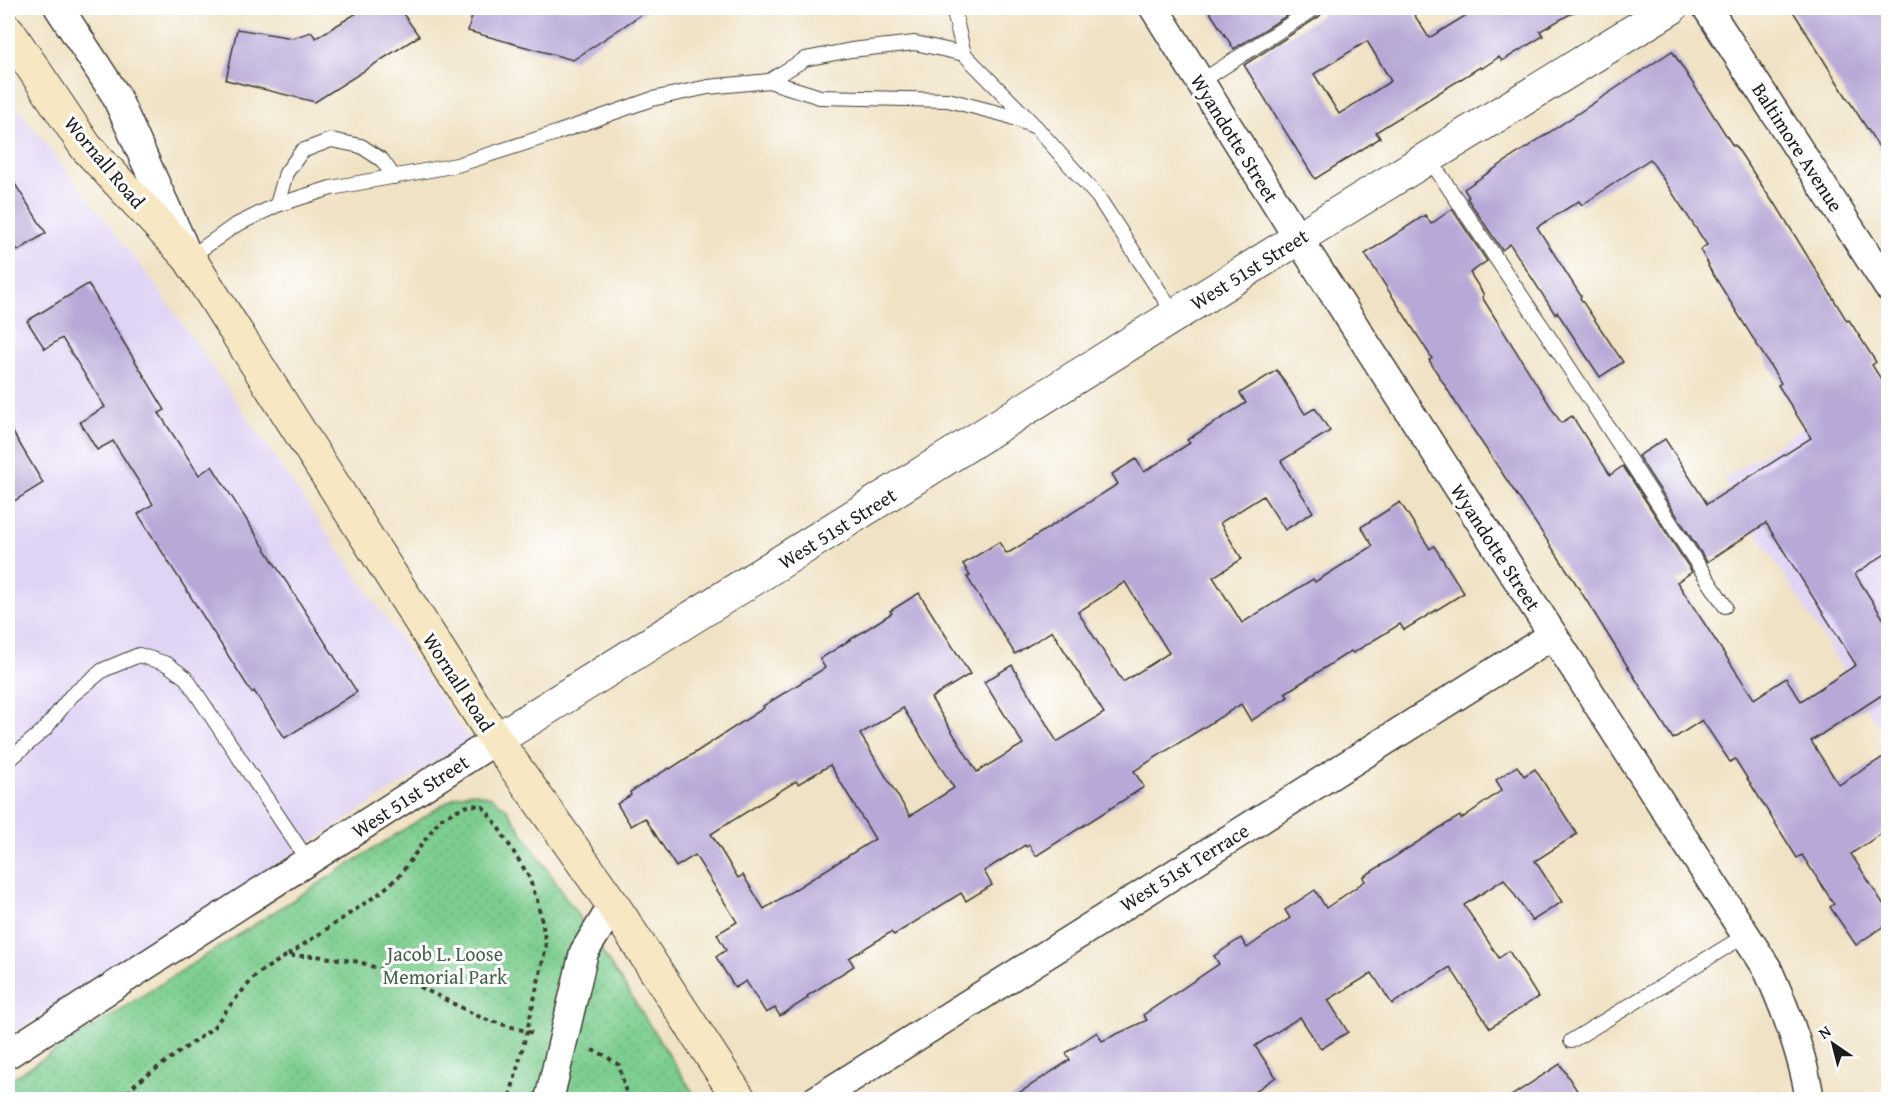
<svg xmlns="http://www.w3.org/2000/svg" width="1896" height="1107" font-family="'Gentium Book Plus',serif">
	<defs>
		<pattern id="grass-dots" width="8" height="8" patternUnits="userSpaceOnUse" patternTransform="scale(1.5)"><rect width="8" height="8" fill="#7ccd8e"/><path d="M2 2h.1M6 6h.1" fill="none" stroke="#6baf7a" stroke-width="1.8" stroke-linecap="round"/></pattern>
	</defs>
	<rect width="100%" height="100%" fill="#fff"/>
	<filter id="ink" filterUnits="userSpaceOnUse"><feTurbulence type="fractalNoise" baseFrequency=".0167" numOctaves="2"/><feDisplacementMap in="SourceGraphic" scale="12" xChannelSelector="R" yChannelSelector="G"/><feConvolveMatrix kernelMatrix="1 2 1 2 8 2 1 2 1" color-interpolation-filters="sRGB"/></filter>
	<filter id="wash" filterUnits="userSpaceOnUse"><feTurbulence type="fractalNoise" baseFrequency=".008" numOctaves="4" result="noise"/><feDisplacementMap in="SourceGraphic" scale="24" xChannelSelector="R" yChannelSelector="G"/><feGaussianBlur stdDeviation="1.35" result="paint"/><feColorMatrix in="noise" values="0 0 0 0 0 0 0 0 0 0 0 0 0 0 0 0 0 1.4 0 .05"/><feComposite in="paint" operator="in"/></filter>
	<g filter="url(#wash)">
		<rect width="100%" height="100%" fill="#f0e2c4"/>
		<g fill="#e0d4f4">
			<path d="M8,95l149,192 313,453 -462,297z"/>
			<path d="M1888,372v370l-164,-263z"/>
		</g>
		<path fill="url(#grass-dots)" stroke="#4c7455" stroke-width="1.5" d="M472,792l19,5 16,12 119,179 71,111 -689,1v-19l447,-284z"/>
		<g id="blocks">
			<g fill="#b7a8d7" fill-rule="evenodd">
				<path d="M365,8h34l20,28 -104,66 -89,-22 11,-51 56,9 18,-6 5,6z"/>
				<path d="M474,8h177l-78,52 -105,-29z"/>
				<path d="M1207,8h92l-65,41z"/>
				<path d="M1324,8h86l19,30 49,-30h103l-41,23 3,5 -41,25 -3,-4 -18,12 -1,-2 -104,65 4,6 -65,41 -71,-114 76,-49zM1367,41l24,40 -52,33 -25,-40z"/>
				<path d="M1791,8h97v153l-44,-68z"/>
				<path d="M1672,51l61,95 2,-1 39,59 1,-1 72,118 2,-1 27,42 -4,3 16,25v162l-33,22 33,52v65l-77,50 28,44 49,-31v75l-37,25 37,57v12l-32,22 -26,-38 4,-3 -32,-49 -5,3 -62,-99 -5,3 -28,-42 -29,19 -100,-160 -111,-166 -33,-53 3,-2 -67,-104 60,-39 6,9 21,-15 35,52 -17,12 14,22 -2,2 79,126 11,-7 38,59 13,-9 69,106 -15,10 77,117 32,-21 15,23 55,-36 -90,-142 -59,39 -69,-106 27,-17 42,65 104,-66 -33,-53 3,-2 -73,-117 1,-1 -9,-15 7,-5 -57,-86 -68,46 -3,-4 -42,26 44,69 -1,2 43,64 -23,15 -43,-65 -2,2 -45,-70 -8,6 -35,-52 2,-1 -5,-8z"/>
				<path d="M8,173l38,60 -28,18 -10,-16z"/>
				<path d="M88,284l77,126 -6,3 40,62 13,-9 145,226 -72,46 -31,-47 -2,2 -114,-179 15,-10 -40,-63 -16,9 -17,-28 25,-15 -43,-69 -17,11 -18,-28z"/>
				<path d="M1277,370l28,44 10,-6 15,23 -49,30 32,51 -28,18 -22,-34 -43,27 22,36 -29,18 29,46 71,-44 2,3 58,-36 -12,-19 39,-25 30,47 4,-3 30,47 -60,37 -4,-6 -47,29 -2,-2 -66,42 3,4 -37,24 -10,-17 -107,67 10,16 -108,69 -7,-11 -3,2 -1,-2 -41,26 8,14 -26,16 -5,-8 -67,42 -3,-3 -42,26 5,8 -47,30 1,2 -28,18 -5,-8 -9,5 -20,-32 -11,7 -19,-31 10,-7 -9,-16 20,-12 -42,-67 -19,12 -31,-49 -14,8 -14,-22 14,-9 -1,-3 39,-24 1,1 94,-61 -1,-2 62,-38 -5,-9 72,-46 -2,-2 29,-18 51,81 -39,24 46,74 46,-28 -39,-62 28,-17 45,77 47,-29 -52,-82 -37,23 -48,-77 3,-1 -7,-12 36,-22 7,11 4,-1 108,-68 -6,-10 24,-15 8,13 46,-29 -3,-3 59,-37 -6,-10zM1125,582l44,71 -46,29 -45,-70zM903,708l51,80 -44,28 -50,-82zM830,765l45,74 -111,70 -21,-34 -5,3 -27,-44 85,-53 2,3z"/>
				<path d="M8,424l35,59 -35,22z"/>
				<path d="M1517,766l7,10 11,-7 42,65 -42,27 27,41 -30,19 -28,-42 -40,26 35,53 10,-7 29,46 -48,31 -40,-61 -58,37 -20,-31 -44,27 20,32 -27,17 -21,-32 -45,29 21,31 -34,23h-234l62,-40 -4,-7 31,-21 5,9 45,-21 -4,-5 76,-51 -5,-8 27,-18 6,10 43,-30 -5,-8 30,-20 11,18 39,-27 -2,-4 75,-48 22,-13 1,3 41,-29 -6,-10z"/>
				<path d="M1560,1064l23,36h-78z"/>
			</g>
		</g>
	</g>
	<g filter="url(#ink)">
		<use href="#blocks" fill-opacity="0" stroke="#3c3a35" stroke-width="1.5"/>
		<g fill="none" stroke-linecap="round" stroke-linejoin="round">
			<defs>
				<g id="service">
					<path d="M953,8l11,46 72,73 62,70 77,118"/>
					<path d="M769,81l36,-22 46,-9 64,-7 49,11"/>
					<path d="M1200,82l115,-74"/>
					<path d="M1428,157l123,183 174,266"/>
					<path d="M277,205l9,-32 16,-22 29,-11 30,6 21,14 12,17"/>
					<path d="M189,258l45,-32 43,-21 54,-17 126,-23 99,-32 96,-34 56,-12 61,-6 51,16 128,3 58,15 30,12"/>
					<path d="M8,761l37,-32 26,-33 32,-26 36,-15 28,9 19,14 122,183"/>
					<path d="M1571,1041l175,-106"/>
				</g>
				<g id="minor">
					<path d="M59,8l56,86 68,151"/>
					<path d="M1154,8l144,230 469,730c19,42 36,86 43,132"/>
					<path d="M1707,8l181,279"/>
					<path d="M8,1054l488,-314"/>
					<path d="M549,1100l35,-148 29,-47"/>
					<path d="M816,1100l737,-465"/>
				</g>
				<path id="tertiary" d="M496,740l828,-518 347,-214"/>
				<path id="secondary" d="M8,31l78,116 103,111 307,482 117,165 127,195"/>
			</defs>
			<use href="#service" stroke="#3c3a35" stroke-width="16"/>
			<use href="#minor" stroke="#3c3a35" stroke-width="31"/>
			<use href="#tertiary" stroke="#3c3a35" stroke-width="35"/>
			<use href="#secondary" stroke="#3c3a35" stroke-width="35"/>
			<g stroke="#3c3a35" stroke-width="4" stroke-dasharray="4.5 4.5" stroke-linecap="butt">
				<path d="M288,955l92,-62 20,-18 40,-56 21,-11 11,-3 11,2 10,12 35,56 9,25 6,26 3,21 -19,84 -18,69"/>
				<path d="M592,1050l12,5 15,10 9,35"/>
				<path d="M122,1100l13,-16 78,-56 19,-25 25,-29 29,-18h30l44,6 38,14 86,43 52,15"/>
			</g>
			<use href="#service" stroke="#fff" stroke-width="14"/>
			<use href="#minor" stroke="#fff" stroke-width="28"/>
			<use href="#tertiary" stroke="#fff" stroke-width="33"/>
			<use href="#secondary" stroke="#f7e8c3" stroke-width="33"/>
		</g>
	</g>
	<g text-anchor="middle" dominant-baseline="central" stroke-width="6" stroke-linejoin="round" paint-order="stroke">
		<g font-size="20" fill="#1c1c1c" stroke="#fff">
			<text transform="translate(1235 138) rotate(58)">Wyandotte Street</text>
			<text transform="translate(1798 147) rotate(57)">Baltimore Avenue</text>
			<text transform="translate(105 162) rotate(50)">Wornall Road</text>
			<text transform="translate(1249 269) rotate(-32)">West 51st Street</text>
			<text transform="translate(837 528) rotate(-32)">West 51st Street</text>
			<text transform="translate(1496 547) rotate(57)">Wyandotte Street</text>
			<text transform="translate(459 682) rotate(57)">Wornall Road</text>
			<text transform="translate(410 796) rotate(-33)">West 51st Street</text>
			<text transform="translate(1184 867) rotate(-32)">West 51st Terrace</text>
		</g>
		<g font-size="20" fill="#42634a" stroke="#fff">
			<text x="445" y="953">Jacob L. Loose<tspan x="445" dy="23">Memorial Park</tspan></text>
		</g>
	</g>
	<rect width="1896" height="1107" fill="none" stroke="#fff" stroke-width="30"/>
	<g transform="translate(1833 1044) rotate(325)" stroke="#ffffff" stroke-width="4.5" paint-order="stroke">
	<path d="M0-4.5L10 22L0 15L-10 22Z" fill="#1c1c1c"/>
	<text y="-9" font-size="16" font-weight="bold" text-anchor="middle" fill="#1c1c1c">N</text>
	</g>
</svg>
